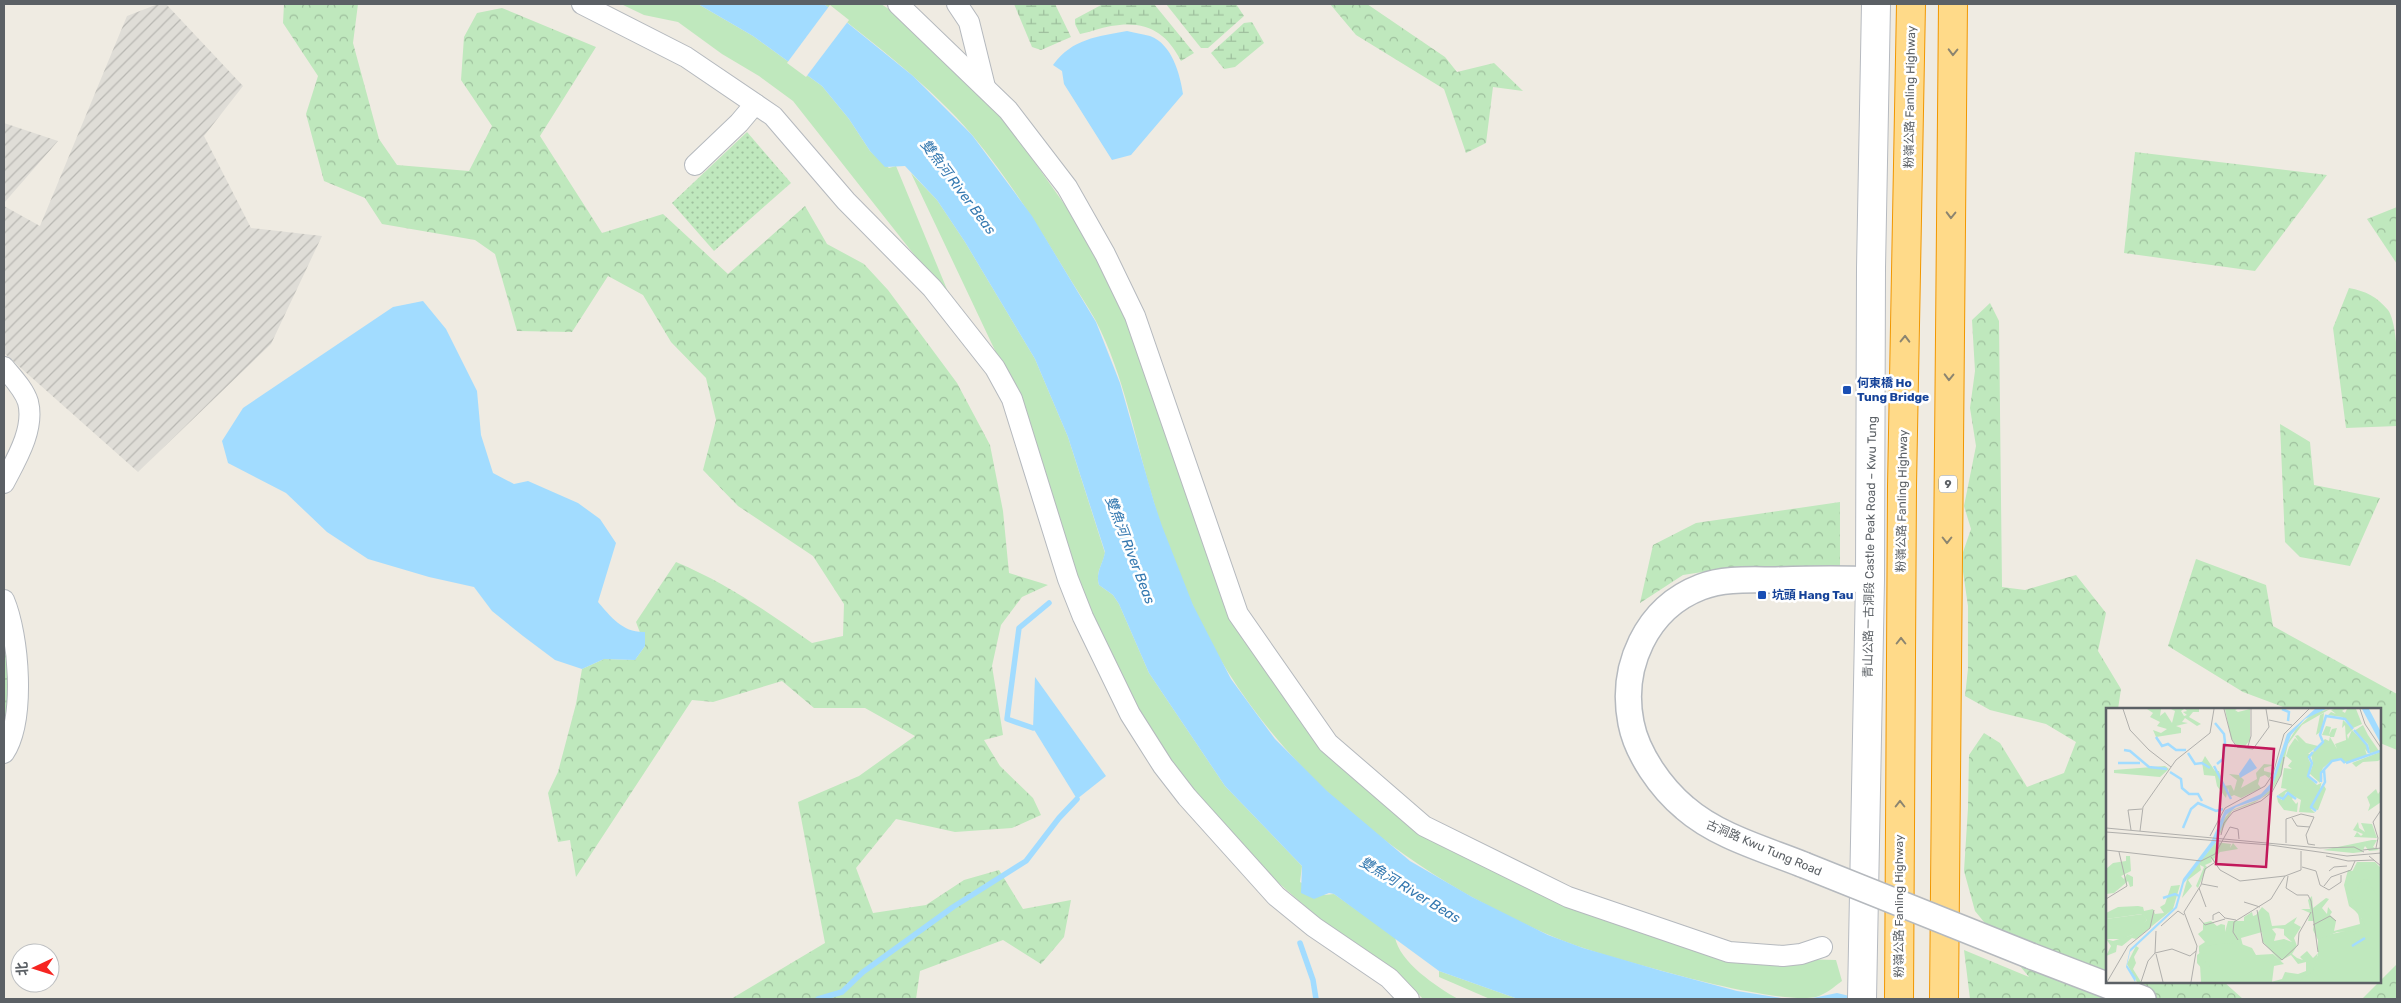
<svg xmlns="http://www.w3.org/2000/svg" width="2401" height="1003" font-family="Rubik,'Noto Sans SC',sans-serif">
	<defs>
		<pattern id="industrial-furrows" width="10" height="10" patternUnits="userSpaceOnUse" patternTransform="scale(1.25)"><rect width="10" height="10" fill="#dfddd7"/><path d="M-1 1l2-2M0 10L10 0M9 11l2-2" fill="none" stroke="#b8b7b2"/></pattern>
		<pattern id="forest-crowns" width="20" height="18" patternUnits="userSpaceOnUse" patternTransform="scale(1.25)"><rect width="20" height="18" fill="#bfe8bd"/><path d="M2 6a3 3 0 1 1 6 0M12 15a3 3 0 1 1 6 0" fill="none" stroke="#9ebf9d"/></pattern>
		<pattern id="wetland-marsh" width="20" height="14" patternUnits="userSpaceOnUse" patternTransform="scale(1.25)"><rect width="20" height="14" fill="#bfe8bd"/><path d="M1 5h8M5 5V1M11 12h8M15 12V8" fill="none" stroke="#9ebf9d"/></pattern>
		<pattern id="park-dots" width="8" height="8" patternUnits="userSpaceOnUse" patternTransform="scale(1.25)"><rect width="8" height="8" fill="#bfe8bd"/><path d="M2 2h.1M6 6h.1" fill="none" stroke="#9ebf9d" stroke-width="1.8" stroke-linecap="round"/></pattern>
	</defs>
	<rect width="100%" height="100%" fill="#efebe2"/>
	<g fill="url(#industrial-furrows)">
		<path d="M158,4h8l77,82 -39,50 47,92 71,8 -51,108 -133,128 -134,-119v-147l36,20 87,-210z"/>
		<path d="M4,123l54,18 -54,62z"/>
	</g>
	<g fill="#bfe8bd">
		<path d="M621,4h77l55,32 69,50 27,33 21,32 19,17 7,-2 57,138 -160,-203 -34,-25 -37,-22 -44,-32 -34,-7z"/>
		<path d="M824,4h57l14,9 104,99 78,110 52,91 104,310 88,124 109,93 296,117 110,3 6,21c-8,6 -16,13 -26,16 -33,6 -122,-17 -157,-27 -37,-10 -75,-20 -110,-35 -150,-64 -290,-178 -357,-331 -15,-34 -30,-72 -40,-108 -17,-58 -28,-120 -56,-175 -10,-18 -22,-35 -32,-52 -28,-46 -57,-92 -91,-133 -43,-51 -98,-91 -149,-132z"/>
		<path d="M911,173l26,27 28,42 70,117 33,78 37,116c-2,11 -10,20 -6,32l14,10 6,9 30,69 76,113 77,80 -2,16 24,13 10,-1 61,43c4,25 42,50 63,62h-35l-24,-25 -78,-54 -56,-49 -48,-50 -75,-97 -60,-122 -65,-205z"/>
		<path d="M1439,971l79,28h-28l-51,-22z"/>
	</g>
	<g fill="url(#forest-crowns)">
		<path d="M284,4h74l-5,39 26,96 18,26 72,6 23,-45 -31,-46 3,-43 13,-24 25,-5 94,39 -56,89 62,97 61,-19 65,60 77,-68 22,38 37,20 24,26 69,93 33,62 13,66 6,62 39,12 -26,12 -21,28 -9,41 11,69 -19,5 16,26 33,32 8,17 -29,13 -57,4 -59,-13 -40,49 17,45 53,-8 38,-25 35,-10 24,39 48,-9 -7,37 -23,27 -38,-24 -83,31 -4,28h-185l94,-56 -27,-141 61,-26 56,-40 -50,-28h-51l-32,-27 -69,21 -21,-2 -116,177 -6,-37 -12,2 -10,-49 10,-21 18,-68 6,-35 22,-10 31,1 10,-14 -9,-24 40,-60c52,22 90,49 136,81l31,-7 1,-32 -31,-48 -75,-50 -35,-36 13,-50 -10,-42 -35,-36 -28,-47 -35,-19 -36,56 -55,-1 -22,-77 -20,-14 -93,-16 -17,-26 -41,-17 -18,-67 12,-38 -35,-53z"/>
		<path d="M1330,4h37l78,53 12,15 37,-9 29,28 -30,-4 -7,56 -20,10 -22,-64 -88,-54z"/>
		<path d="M2135,152l192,23 -72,96 -131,-18z"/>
		<path d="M2397,207v57l-30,-45z"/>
		<path d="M2349,288c17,3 28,9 39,22 13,18 9,92 9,116l-51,2 -13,-100z"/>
		<path d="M1990,303l9,18 3,266 23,3 51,-15 30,38 -8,38 23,38 -3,20h-11v273h117l19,17h-273l-6,-49 65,27 -54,-66 -11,-40 4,-63 1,-53 15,-22 16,10 27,44 37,-14 12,-31 -30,-18 -56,-14 -25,-14 3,-27v-63l-7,-48 10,-29 -7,-23 12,-60 -6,-38 5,-37 -3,-51z"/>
		<path d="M2280,424l30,18 4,43 66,13 -30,68 -50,-9 -15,-15z"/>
		<path d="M1840,502v69l-105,-4 -52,8 -43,28 13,-58 43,-22z"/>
		<path d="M2196,559l70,26 7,41 124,68v56l-17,-7v-34h-91l-46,-17 -75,-46z"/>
		<path d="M4,615l6,78 -6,34z"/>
		<path d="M2397,964v35h-35z"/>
	</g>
	<g fill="url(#wetland-marsh)">
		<path d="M1014,4h41l16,33 -30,13 -9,-3z"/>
		<path d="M1103,4h51l40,49 -13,8c-15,-30 -36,-41 -70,-35 -11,2 -21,6 -31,8l-5,-10v-5z"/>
		<path d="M1166,4h70l8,12 -36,32h-7z"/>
		<path d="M1252,22l12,21 -29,24 -11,2 -13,-16 33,-30z"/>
	</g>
	<path fill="url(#park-dots)" d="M747,132l44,51 -77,68 -42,-48z"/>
	<g fill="#a2dcff">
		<path d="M698,4h126l89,72 59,59 60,81 64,106 24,61 34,119 8,24 31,79 38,74 44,60 52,52 83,70 62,36 76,38 35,13 79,23 75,20 51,8h-270l-79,-28 -105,-77 -5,-1 -15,6 -13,-6 1,-27 -77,-80 -76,-113 -30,-69 -6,-9 -14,-10c-4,-12 4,-21 6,-33l-37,-115 -33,-78 -70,-117 -28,-42 -32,-34 -20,1 -15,-16 -21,-32 -27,-33 -69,-50z"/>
		<path d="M1127,31c7,2 16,3 23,5 22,8 30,38 33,58l-52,61 -19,5 -48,-76 -2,-13 -9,-6c20,-27 44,-28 74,-34z"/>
		<path d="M423,301l23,28 31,62 4,44 12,38 21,11 14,-3 50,22 22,16 16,24 -18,59c13,15 25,31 47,30v14l-10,14 -31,-1 -22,10 -27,-9 -32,-24 -31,-25 -18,-24 -45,-10 -61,-18 -41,-27 -41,-39 -58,-30 -6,-22 21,-33 150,-101z"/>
		<path d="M1035,677l71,99 -29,23 -44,-71z"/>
		<path d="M1837,993l25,6h-54z"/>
	</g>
	<path fill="#efebe2" d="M830,5l19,15 -43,57 -19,-14z"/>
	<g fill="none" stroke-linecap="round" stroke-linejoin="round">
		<g stroke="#a2dcff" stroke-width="5.5">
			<path d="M1033,728l-26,-9 12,-91 30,-25"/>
			<path d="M1300,943l13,37 3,19"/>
			<path d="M818,999l24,-7 21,-20 90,-65 73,-46 33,-43 18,-19"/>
		</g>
		<defs>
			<g id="minor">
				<path d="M582,4l104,53 87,59 73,85 86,87 63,80 17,31 56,180 15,38 47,97 33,52 24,31 89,99 38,31 75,51 20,21"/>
				<path d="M898,4l110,106 59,77 38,67 30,62 103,298 90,129 96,83 144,71 161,55 54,4 18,-2 21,-7"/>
				<path d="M957,4l12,18 16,65"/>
				<path d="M695,165l44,-42 16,-19"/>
				<path d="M4,367c8,10 20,22 24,35 7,27 -12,58 -24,81"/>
				<path d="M4,600c15,35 22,120 0,153"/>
			</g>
			<g id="tertiary">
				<path d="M1804,865c-40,-16 -87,-29 -119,-57 -24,-20 -48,-54 -54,-85 -11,-56 15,-115 70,-136 23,-9 50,-7 75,-7 31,-1 63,-2 94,0"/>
				<path d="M2031,956l112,43"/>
			</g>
			<path id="secondary" d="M1862,999l8,-419 1,-312 5,-264"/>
			<g id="motorway">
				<path d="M1899,999l3,-513 9,-482"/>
				<path d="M1944,999l9,-995"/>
			</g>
		</defs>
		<use href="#minor" stroke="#b5b9be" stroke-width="22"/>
		<use href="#tertiary" stroke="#b5b9be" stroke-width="28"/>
		<use href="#secondary" stroke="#b6bac0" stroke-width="30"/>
		<use href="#motorway" stroke="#f19700" stroke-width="30"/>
		<use href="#minor" stroke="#fff" stroke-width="20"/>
		<use href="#tertiary" stroke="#fff" stroke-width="25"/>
		<use href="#secondary" stroke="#fff" stroke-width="28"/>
		<use href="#motorway" stroke="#ffda89" stroke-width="28"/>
		<defs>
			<path id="tertiary-bridge" d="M1804,865l227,91"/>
		</defs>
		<use href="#tertiary-bridge" stroke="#b5b9be" stroke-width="28" stroke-linecap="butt"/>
		<use href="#tertiary-bridge" stroke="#fff" stroke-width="25"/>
	</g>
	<defs><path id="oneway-chevron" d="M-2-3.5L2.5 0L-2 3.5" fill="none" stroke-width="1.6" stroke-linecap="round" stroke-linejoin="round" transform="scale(1.25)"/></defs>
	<g stroke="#8c8570">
		<use href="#oneway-chevron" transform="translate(1953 52) rotate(91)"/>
		<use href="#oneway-chevron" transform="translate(1951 215) rotate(91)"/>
		<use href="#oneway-chevron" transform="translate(1905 339) rotate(-89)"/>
		<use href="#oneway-chevron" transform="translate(1949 377) rotate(91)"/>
		<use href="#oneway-chevron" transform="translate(1947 540) rotate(90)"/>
		<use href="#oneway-chevron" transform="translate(1901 641) rotate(-90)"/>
		<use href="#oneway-chevron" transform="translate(1900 804) rotate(-90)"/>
	</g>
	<g fill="#1a4fb4" stroke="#fff" stroke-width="2">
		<rect x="1842" y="385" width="10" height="10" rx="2.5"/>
		<rect x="1757" y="590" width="10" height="10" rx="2.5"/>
	</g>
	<g text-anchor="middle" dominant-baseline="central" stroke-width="5" stroke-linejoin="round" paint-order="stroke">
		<rect fill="#fff" stroke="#8c9093" stroke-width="1" x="1939" y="475.5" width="18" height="17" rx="4"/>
		<g font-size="11" font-weight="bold" fill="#5b6065">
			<text x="1948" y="484">9</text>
		</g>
		<g font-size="12" fill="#5b6065" stroke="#fff">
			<text transform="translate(1910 97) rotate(-89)">粉嶺公路 Fanling Highway</text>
			<text transform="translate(1902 501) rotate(-89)">粉嶺公路 Fanling Highway</text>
			<text transform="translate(1870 547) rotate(-89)">青山公路－古洞段 Castle Peak Road – Kwu Tung</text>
			<text transform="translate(1764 848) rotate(23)">古洞路 Kwu Tung Road</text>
			<text transform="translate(1899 906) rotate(-90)">粉嶺公路 Fanling Highway</text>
		</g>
		<g font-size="12" font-weight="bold" fill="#164399" stroke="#fff" text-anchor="start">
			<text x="1857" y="383">何東橋 Ho<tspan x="1857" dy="14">Tung Bridge</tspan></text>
			<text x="1772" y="595">坑頭 Hang Tau</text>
		</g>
		<g font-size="14" font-style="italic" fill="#3579b0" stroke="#fff">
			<text transform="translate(958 187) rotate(53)">雙魚河 River Beas</text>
			<text transform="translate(1130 550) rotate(69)">雙魚河 River Beas</text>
			<text transform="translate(1410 890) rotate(31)">雙魚河 River Beas</text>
		</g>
	</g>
	<g transform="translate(2106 708)">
		<rect width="275" height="275" fill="#efebe2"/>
		<path d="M224,1l-28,16 -14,19 -7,31 -11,18 -16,10 -22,8 -13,25 3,-14 8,-11 30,-12 11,-10 14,-42 11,-18 17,-16zM59,58l4,3 -9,8 -46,-4v-3zM20,148h4l1,15 -10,5 3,3 3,-5 6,3v9l-3,1 -2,-6 -14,12 -8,1v-25l7,-6 13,-2zM251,154h18l6,6v114h-100l27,-10 10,-17v-18l41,-9 3,-9 -10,-12 -7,-21zM37,206l4,6 -10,13 -15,6h-16v-20zM122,223l8,11 16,6 4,7 17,-1 11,10 -10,2 -2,16h-71l-2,-35 12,-4z" fill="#bfe8bd"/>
		<path d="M41,1h14l-1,7 5,-4 7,11 3,-12 -4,-2h13l-3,2 3,5 3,-1 -4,-3 4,-1 -2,-2h14v3h-6l-4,5 12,7 -4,2 -12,-8 -3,4 6,1 -12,3 5,2v5l-25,4 -3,-7 8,3 6,-4 -10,-3 3,-4 -10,-5 3,-4zM119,1h12l-2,1 3,2 12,-3v31l-5,6h-8l-6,-8zM99,48l10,15h4l5,15 7,-1 3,6 3,-11 -8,-6 10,1 5,5 -3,8 16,-9 -1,-6 8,-9 10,1 -10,3v3l8,2 -3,5 -4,-3 -5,2 -2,7 3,4 -20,10 -7,-3 -4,2 -2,-9 -2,10 -9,-12 -2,-10 -11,-1 -2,-13zM270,81l2,5 3,-4v12l-13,9 2,-6 -3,-8zM252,114l1,6 6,4 -4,-9 11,1 5,14 -23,-1 3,-5 4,4 2,-2 -10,-4zM266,132h5l-4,7 6,3 -10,1 -4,-5 -3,6 -9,1 -30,-3zM110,134l15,2 -1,4 3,-5 5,6 -18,3 -6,7 3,7 -6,-8 1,4 -7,3 2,2 -9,21 -2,-2 8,-19 -4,-2 1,5 -13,10 4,6 -10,12 6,-22zM242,162l5,1v5l-7,10 20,41 -4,4 -25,1 -19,8 -5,-10 1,-9h-6l2,-8 -9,-4h9l-2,-9 4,-4 1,12 13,-10 3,1 -7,9 5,6 1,-7 4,5 -2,3 6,6 -2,10 26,-7 -2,-11 -9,-7 -5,-21zM261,171l14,24v4l-8,-5 -4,6 7,8 5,-3 -1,18 -5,-3 -4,-12 -6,-3 -8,-23 4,-10zM74,177l-7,24 -37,30 -4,-1 -10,8 -5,-1 -1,7 -10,4 5,-10 -5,-7 7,2 19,-6 15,-15 -5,-6 -36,5v-6l12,-6 20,-1 5,1 1,4 9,-2 2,5 9,-1 -4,-6 5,-3 6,-18zM156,199l7,6 3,13 13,-1 12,-8 -3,6 7,4 -7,11 3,8 -5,8 5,4 6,2 -3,-3 7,-6 6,7 5,-5 -5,18 -14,11h-28l11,-3 3,-7 13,2 8,-3v-9l-8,2 -7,-9 -11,6 -17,-19 -1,-10 -21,6 3,12 -6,-2v-5l-19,1 -12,2 -8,6v-6l6,-4 -7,-8 5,-4v-7l8,-2 6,5 4,-2 4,1v7l3,-11h16v-4l8,-5 1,4 3,-1zM170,220l8,1v6l8,7 -8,-3 -10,2 2,-7 -4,-5zM30,238l3,2 -5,9 2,6 -3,6 8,13h-4l-10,-18zM95,244l4,2v6h6l-1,7 -5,-6 -2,9 -6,-7v-8z" fill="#bfe8bd" fill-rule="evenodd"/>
		<path d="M228,1h11l-3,2 3,2 2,-4h9l6,15 -9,4 -11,-11 -14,-2 3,-3 5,2 -5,-4zM218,5l-2,18 -6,4 4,-20zM237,12l10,9 -6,6 1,4 4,-9 15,15 1,8 -3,-4 2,6 -12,6 -10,2 -4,-5 -10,3 -8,7 -3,6v9l-11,-10 -1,4 9,8 4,-2 2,-9 -3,16 3,-6 3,5 -8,21 -7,-1 4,4 -16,-1 2,-12 -15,-8 -3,7 -5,-4 9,-6 -6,-1 3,-20 8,1 -4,-3 4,-5 -6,-5 3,-9 6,-9 4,4 -4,-6 3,-1 8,8 12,3 -10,8h3l-3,4 3,6 -1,9 3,-9 -2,-10 14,-15 4,2 1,-5 -8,-1 4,-9 5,1 -2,8 3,-6 5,-1 -3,9h-4l7,12 -2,-5 11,-4 -1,-15 -3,3zM257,17l5,10 11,16 -9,2 -2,-9 -14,-13zM274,44l1,7 -3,2 -15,1 -7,5 -4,-4zM181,86l7,3 -2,2 4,5 2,-2 -1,10 -13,-2 -6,-8 -1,-5 5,3z" fill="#bfe8bd"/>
		<path d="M209,1h11l-21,10 -14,16 -20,54 -11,10 -24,8 -10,8 -10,27 -32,41 -7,25 -47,44 -3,13 9,13 -1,4 -9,-15 4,-18 45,-42 8,-28 28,-37 14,-32 36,-16 10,-11 16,-49zM256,1h7l12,23v12zM144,50l7,10 -17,10 -1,-4z" fill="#a2dcff"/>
		<path fill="none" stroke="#a2dcff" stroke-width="2.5" d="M176,1l7,3 -1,9M109,15l9,11 1,8 -2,17 -6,5M248,22l13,15 2,8M50,29l6,9 6,-2 8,6h10M18,42l6,1 19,16 18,2M208,43l9,-9 -3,-7 6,-19 19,3 8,10M207,44l-4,5 3,6 -4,13 9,7M82,45l7,11 7,-1 8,5M12,55h22M240,55l34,-12M108,58l17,33M64,64l11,7 1,9 7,6h9l4,7M215,74v-9l11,-12 9,-2 4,4M171,88l6,3 5,-6 8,6M210,103l-5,-4 14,-25 -1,-12M77,120l8,-19 7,-6 18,8 7,-2M57,190l12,-4 4,2M246,238l13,-8"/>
		<path fill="none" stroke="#b0afac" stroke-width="1" d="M17,1l7,21 19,20 22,17M118,1l8,31 5,7 16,2 16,-22 -3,-18M254,1l5,15 16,24M163,12l23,5M142,38l3,-10v-27M186,110l5,8 13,1M0,120l214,20 34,-1 10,5M25,122l-3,-20 14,-1M34,123l3,-24 33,-47 34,-27 4,-24M0,124l164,13 77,11 34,-3M115,127l3,-12 9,-11 28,-11 11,-9 9,-17 3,-18M104,128l15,-28 40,-22 8,-12 11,-40 25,-25M180,135v-24l15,-5 13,3 -8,18 2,9 7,1M270,140l2,-10 -5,-16 8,-12M0,142l95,11 14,-7 15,-27 8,2 1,10M257,142l18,-2M220,148l22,5 26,-1M263,148l12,10M105,149l9,13 20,11 45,-5M196,159l14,4 4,14 9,5 12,-8v-7M223,163l5,-4 13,-1M182,168l-2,12 11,7h11l3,6 7,51M96,176l16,3M218,178l7,-9 20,-7 4,-9M93,180l7,19M0,191l21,-13 -8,-34M138,194l16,5M151,202l6,33 19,17 16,-15 1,-12 12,-21M93,210l6,7 20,-6M107,212v-5l6,-3 6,6 11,2M207,217l17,-9 6,5M55,218l17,-15 6,4M50,223l-1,22 17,-4 18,7 6,-5M132,232l-5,-8 1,-10 37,-23 14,-23 16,-6v-19M50,246l7,28M1,274l21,-36 22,-18 4,-18M35,274l7,-21 7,-8M85,274l6,-36 -13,-34 17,-27 4,-16 9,-6"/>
		<path fill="#c2185b" fill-opacity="0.15" stroke="#c2185b" stroke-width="2.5" d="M118,37l50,4 -8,118 -50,-3z"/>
		<rect width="275" height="275" fill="none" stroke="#5b6065" stroke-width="2.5"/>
	</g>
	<rect width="2401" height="1003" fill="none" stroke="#5b6065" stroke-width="10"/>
	<g transform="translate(35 968) rotate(266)"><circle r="24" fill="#ffffff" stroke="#bdbfc1"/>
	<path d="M0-4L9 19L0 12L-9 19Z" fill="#f62521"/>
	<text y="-8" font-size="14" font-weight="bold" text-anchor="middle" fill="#5b6065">北</text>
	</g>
</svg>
